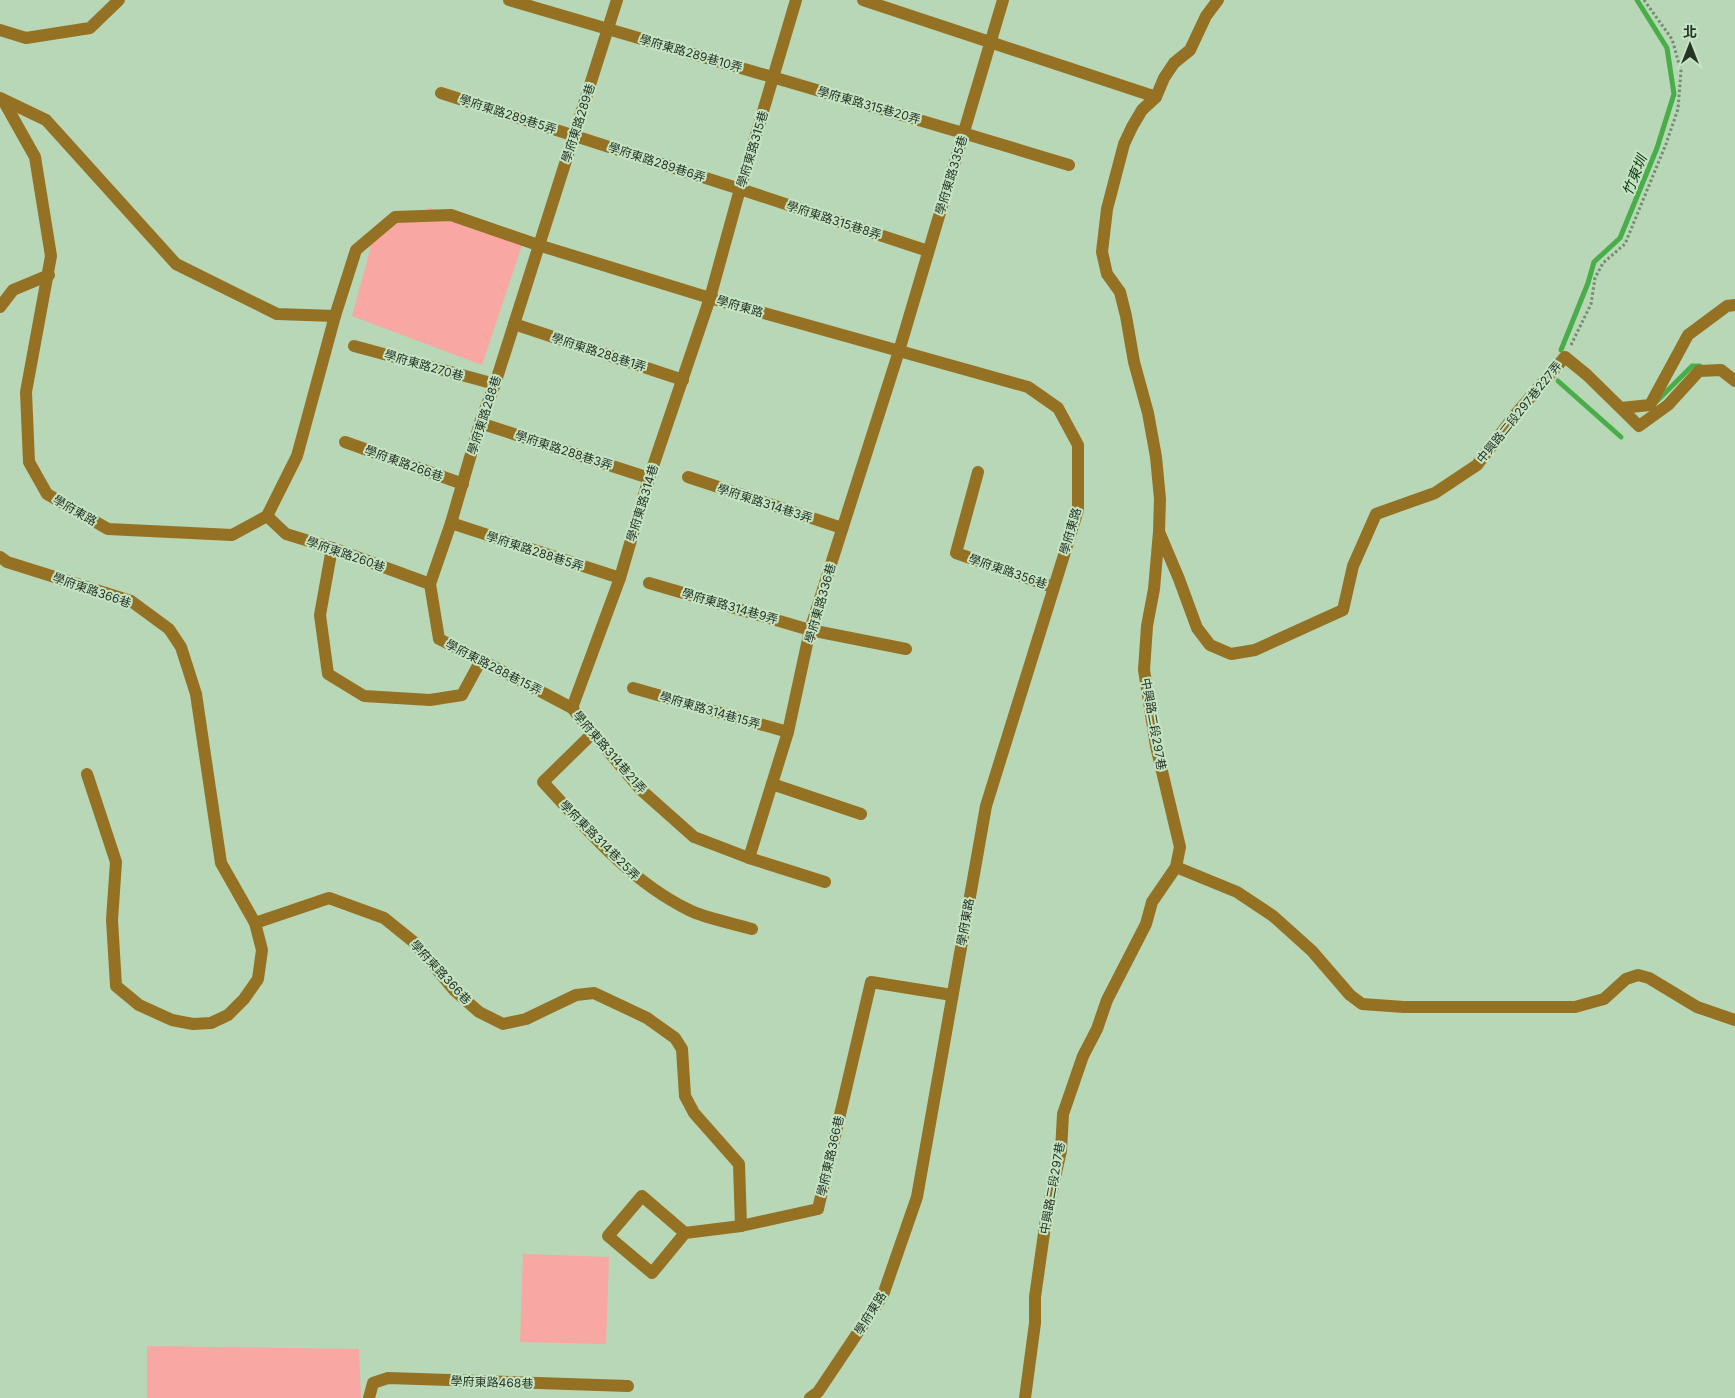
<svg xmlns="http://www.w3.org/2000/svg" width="1735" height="1398" font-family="Inter,'Noto Sans TC',sans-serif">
	<rect width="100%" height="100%" fill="#b8d7b6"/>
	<g fill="#f8a7a2">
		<path d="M430,208l94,31 -42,126 -130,-49 23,-84z"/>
		<path d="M523,1254l86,3 -3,87 -86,-2z"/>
		<path d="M147,1346l212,3 2,49h-214z"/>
	</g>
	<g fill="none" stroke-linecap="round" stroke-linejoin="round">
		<g stroke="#49ae4a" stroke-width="5">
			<path d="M1561,350l27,-67 6,-21 26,-24 37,-90 17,-54 -7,-46 -30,-48"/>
			<path d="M1558,381l63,56"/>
			<path d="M1657,401l35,-35h8"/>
		</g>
		<path stroke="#748a73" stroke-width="3" stroke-dasharray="2.5 2.5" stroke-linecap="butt" d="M1571,345l20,-41 4,-26 8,-15 22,-19 41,-100 12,-35 3,-38 -9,-32 -28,-39"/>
		<g stroke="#947123" stroke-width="12">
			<path d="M509,0l454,133 106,32"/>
			<path d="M617,0l-122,384 -15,39 -29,100 -21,61 9,55 42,21 91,48 68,81 54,48 55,21 76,24"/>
			<path d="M863,0l293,97"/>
			<path d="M0,30l26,8 64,-10 29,-28"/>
			<path d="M441,93l299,96 188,62"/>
			<path d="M0,98l46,22 130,144 101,50 58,2 -38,140 -30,60 -35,19 -124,-6 -61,-35 -18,-32 -3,-70 25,-136 -16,-99 -32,-57"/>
			<path d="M0,307l13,-17 36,-15"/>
			<path d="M335,316l21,-66 39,-33 56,-2 87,30 172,53 318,89 30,21 20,37v65l-92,296 -69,391 -34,98 -65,97 -8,6"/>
			<path d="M514,324l169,56"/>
			<path d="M354,346l141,38"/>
			<path d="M1621,408l29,-3 38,-70 39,-29 8,-1"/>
			<path d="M480,423l169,55"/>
			<path d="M345,442l118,42"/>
			<path d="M978,472l-22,81 97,34"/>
			<path d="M688,477l154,51"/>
			<path d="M267,516l19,18 46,14 98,36"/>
			<path d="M451,523l169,55"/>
			<path d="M1160,534l19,45 18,49 13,17 21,9 24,-4 88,-40 10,-44 23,-52 59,-21 42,-28 38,-50 50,-58 22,18 52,51 29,-21 31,-34 22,-1 14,11"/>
			<path d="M332,548l-12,67 8,59 36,22 66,4 32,-5 19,-35"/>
			<path d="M0,557l7,5 124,39 38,28 12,18 15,47 25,169 34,60 7,27 -4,29 -14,20 -16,16 -17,8 -18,1 -21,-4 -33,-15 -23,-19 -4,-66 4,-58 -29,-88"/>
			<path d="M649,583l161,47 96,19"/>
			<path d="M633,688l155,44"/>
			<path d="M572,708l48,-130 29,-100 61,-180 30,-109 56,-189"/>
			<path d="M593,733l-50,49c44,48 87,99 146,128 16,8 46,14 63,19"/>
			<path d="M772,784l89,30"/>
			<path d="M749,858l39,-126 22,-102 89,-279 104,-351"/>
			<path d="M1176,867l61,25 36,24 39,35 38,44 12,9 42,3h171l29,-8 22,-20 12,-4 11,3 48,29 38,13"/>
			<path d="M255,923l74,-25 55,20 31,25 39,47 25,22 24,12 23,-5 50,-24 18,-2 53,25 28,20 7,11 3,47 9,17 45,51 2,62 77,-17 53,-227 81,13"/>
			<path d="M685,1233l-33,40 -44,-37 34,-40 43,37 56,-7"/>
			<path d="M369,1398l4,-15 15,-5 240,8"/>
			<path d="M1025,1398l10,-75v-26l12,-85 14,-61 2,-37 20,-58 14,-27 10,-29 39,-76 6,-22 24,-35 4,-20 -24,-101 -12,-76 3,-44 7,-37 5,-57 1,-33 -4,-42 -8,-44 -14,-51 -8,-46 -6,-24 -13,-18 -5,-22 5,-43 17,-65 8,-17 10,-17 14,-13 8,-19 10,-15 16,-13 16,-34 12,-16"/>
		</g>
	</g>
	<g text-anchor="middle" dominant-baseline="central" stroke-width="4" stroke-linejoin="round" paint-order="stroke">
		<g font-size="12" fill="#273326" stroke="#c5e4c3">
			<text transform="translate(691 53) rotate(16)">學府東路289巷10弄</text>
			<text transform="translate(869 105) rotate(16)">學府東路315巷20弄</text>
			<text transform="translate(508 114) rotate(18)">學府東路289巷5弄</text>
			<text transform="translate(578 123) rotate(-72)">學府東路289巷</text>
			<text transform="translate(752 149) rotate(-73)">學府東路315巷</text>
			<text transform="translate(657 162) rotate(18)">學府東路289巷6弄</text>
			<text transform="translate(951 175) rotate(-73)">學府東路335巷</text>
			<text transform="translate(834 220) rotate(18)">學府東路315巷8弄</text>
			<text transform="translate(740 306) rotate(16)">學府東路</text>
			<text transform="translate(599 352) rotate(18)">學府東路288巷1弄</text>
			<text transform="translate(424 365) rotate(16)">學府東路270巷</text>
			<text transform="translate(1519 412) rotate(-51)">中興路二段297巷227弄</text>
			<text transform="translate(484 415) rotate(-72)">學府東路288巷</text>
			<text transform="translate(564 450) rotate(18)">學府東路288巷3弄</text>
			<text transform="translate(404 463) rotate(20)">學府東路266巷</text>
			<text transform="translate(642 503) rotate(-73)">學府東路314巷</text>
			<text transform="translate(765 503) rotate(18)">學府東路314巷3弄</text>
			<text transform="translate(75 510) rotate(30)">學府東路</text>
			<text transform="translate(1070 531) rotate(-74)">學府東路</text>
			<text transform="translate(535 551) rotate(18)">學府東路288巷5弄</text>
			<text transform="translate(346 554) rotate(19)">學府東路260巷</text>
			<text transform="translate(1008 571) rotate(19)">學府東路356巷</text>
			<text transform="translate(92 590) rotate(19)">學府東路366巷</text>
			<text transform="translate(820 603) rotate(-74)">學府東路336巷</text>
			<text transform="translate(730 606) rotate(16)">學府東路314巷9弄</text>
			<text transform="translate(494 667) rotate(27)">學府東路288巷15弄</text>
			<text transform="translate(710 710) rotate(16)">學府東路314巷15弄</text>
			<text transform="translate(1154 724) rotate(80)">中興路二段297巷</text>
			<text transform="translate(610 752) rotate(49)">學府東路314巷21弄</text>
			<text transform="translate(600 840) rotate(45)">學府東路314巷25弄</text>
			<text transform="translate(965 922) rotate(-80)">學府東路</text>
			<text transform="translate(441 972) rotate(47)">學府東路366巷</text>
			<text transform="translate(830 1156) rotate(-77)">學府東路366巷</text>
			<text transform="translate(1052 1188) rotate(-80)">中興路二段297巷</text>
			<text transform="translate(870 1313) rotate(-58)">學府東路</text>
			<text transform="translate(492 1382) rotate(2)">學府東路468巷</text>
		</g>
		<g font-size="14" font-style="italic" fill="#0e360f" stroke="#c5e4c3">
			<text transform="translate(1634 175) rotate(-68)">竹東圳</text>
		</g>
	</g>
	<g transform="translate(1690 45)" stroke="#c5e4c3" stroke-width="4" paint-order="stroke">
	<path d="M0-4L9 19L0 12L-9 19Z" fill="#273326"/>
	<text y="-8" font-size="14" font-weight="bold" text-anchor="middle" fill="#273326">北</text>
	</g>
</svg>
